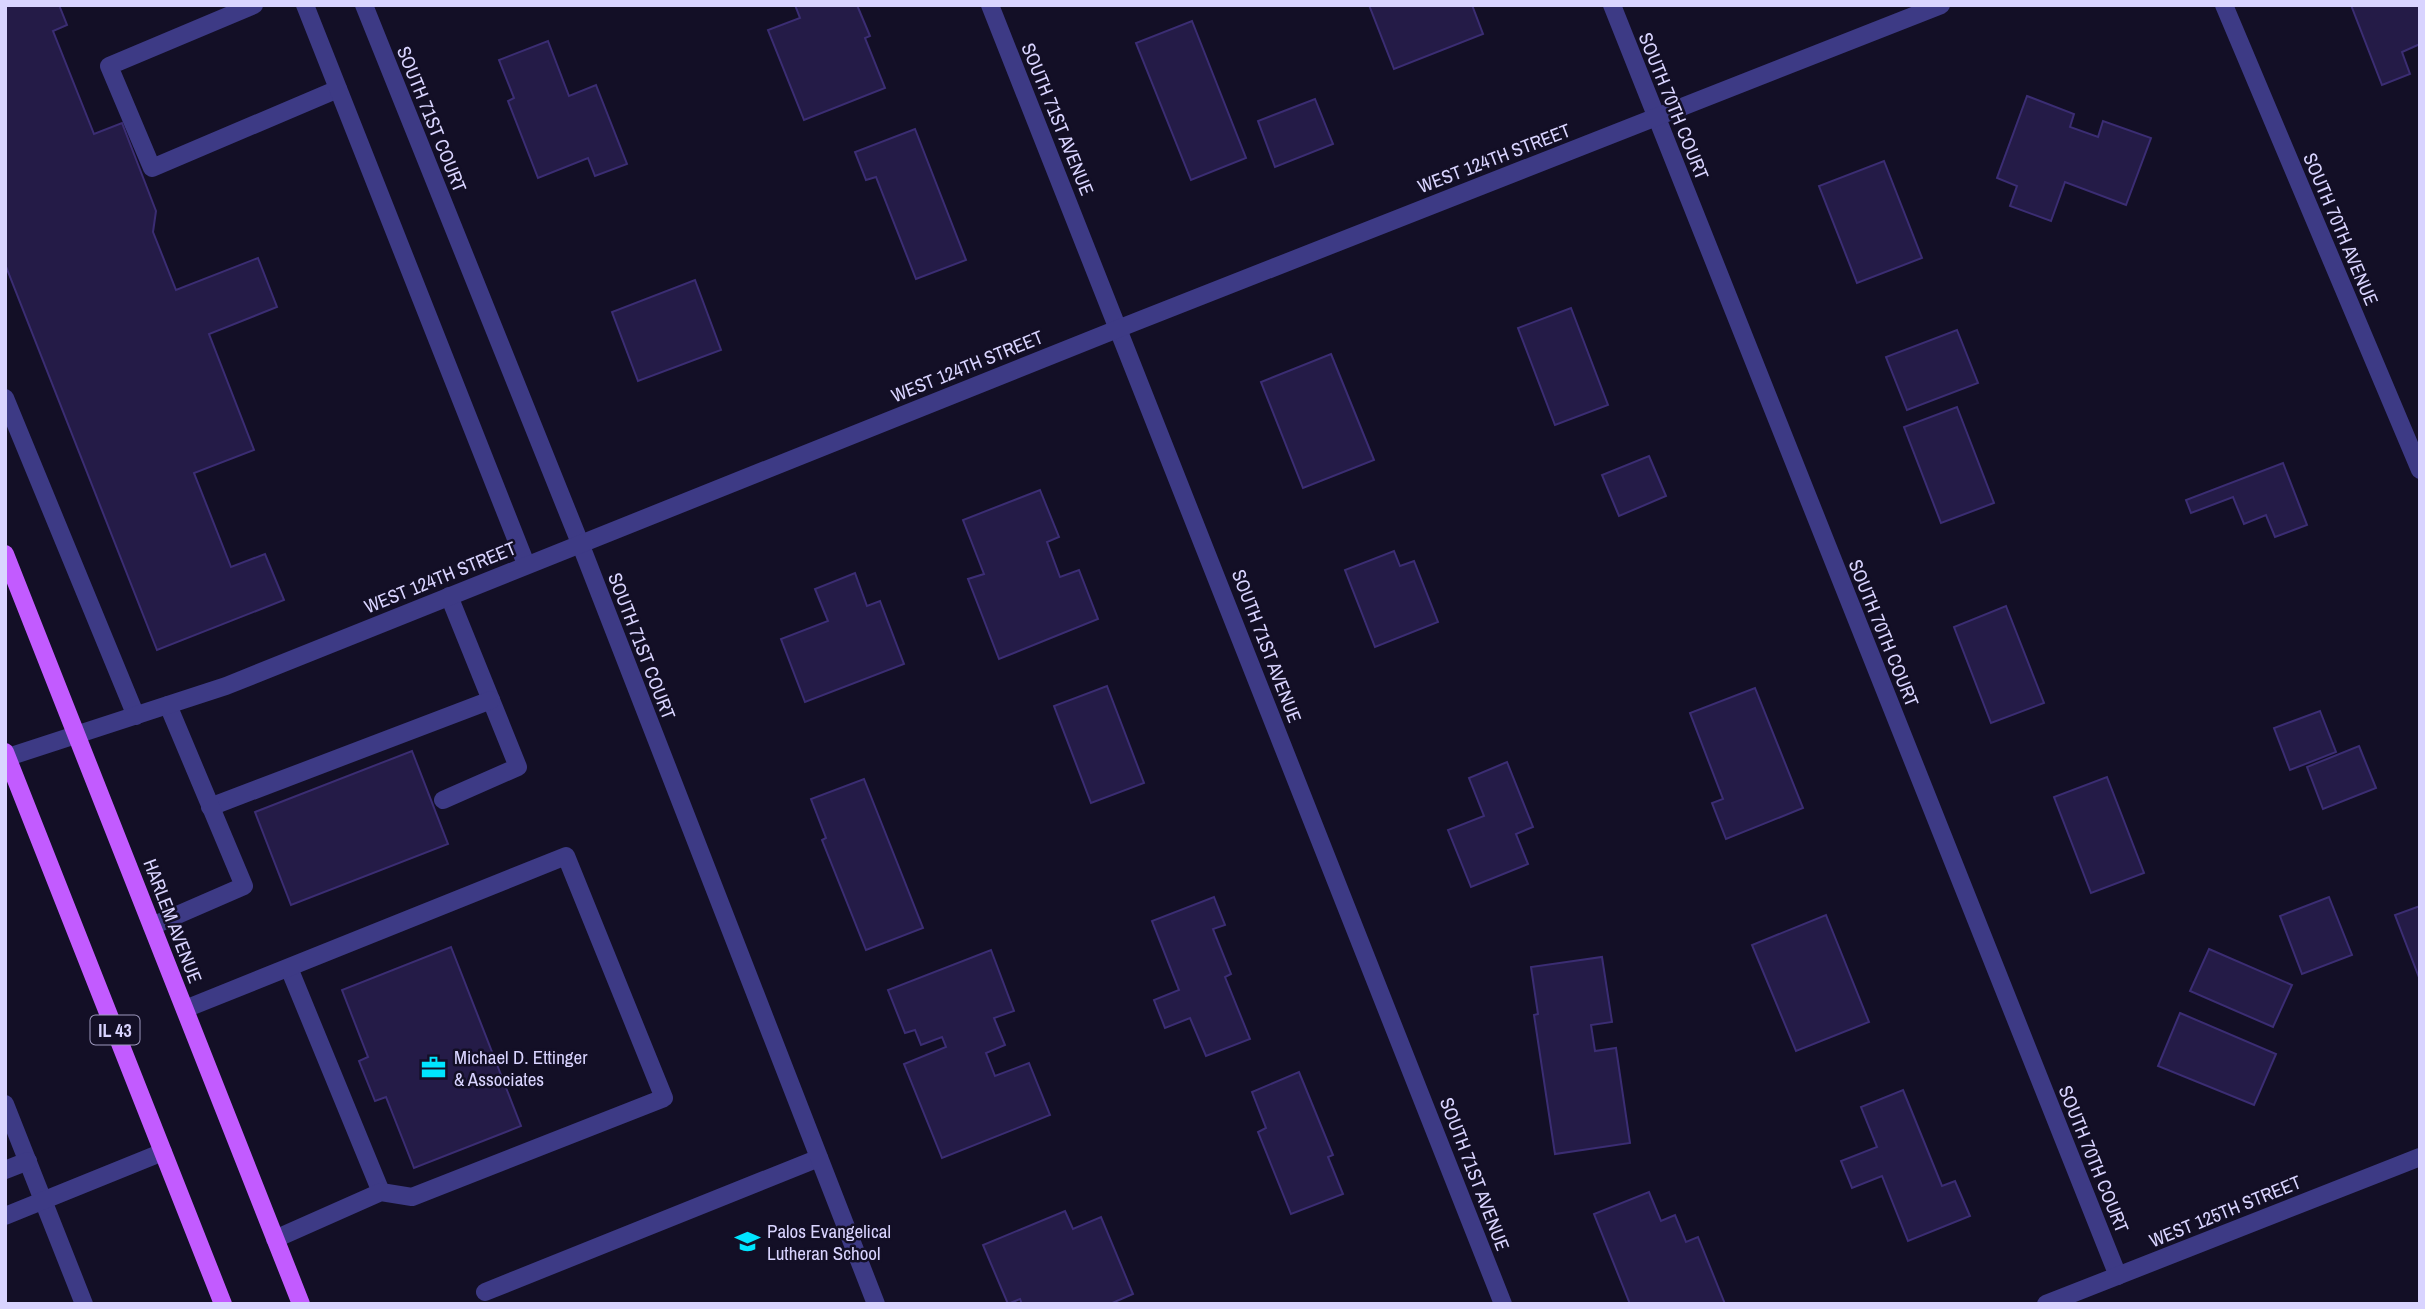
<svg xmlns="http://www.w3.org/2000/svg" width="2425" height="1309" font-family="'Archivo Narrow',sans-serif">
	<rect width="100%" height="100%" fill="#130f26"/>
	<g fill="#241b47" stroke="#3b2d73" stroke-width="2">
		<path d="M5,5h54l8,20 -14,6 41,103 28,-11 34,88 -3,21 23,58 82,-32 19,49 -68,27 45,116 -60,23 37,94 34,-13 19,46 -127,50 -152,-386z"/>
		<path d="M795,5h62l13,31 -5,2 20,50 -81,32 -36,-90 32,-12z"/>
		<path d="M1369,5h103l11,29 -89,35z"/>
		<path d="M2351,5h69v39l-18,8 8,22 -28,11z"/>
		<path d="M1192,21l54,137 -55,22 -55,-137z"/>
		<path d="M548,41l21,55 27,-11 31,79 -32,12 -7,-18 -50,20 -30,-77 6,-3 -15,-38z"/>
		<path d="M2027,96l47,18 -4,13 28,10 5,-16 48,17 -25,67 -61,-23 -14,39 -41,-15 7,-20 -20,-8z"/>
		<path d="M1315,99l18,45 -58,23 -17,-46z"/>
		<path d="M915,129l51,131 -50,19 -40,-102 -10,3 -11,-28z"/>
		<path d="M1884,161l38,97 -65,25 -38,-97z"/>
		<path d="M695,280l26,70 -83,31 -26,-69z"/>
		<path d="M1571,308l37,97 -53,20 -37,-97z"/>
		<path d="M1957,330l21,53 -71,27 -21,-53z"/>
		<path d="M1331,354l43,106 -71,28 -42,-106z"/>
		<path d="M1957,407l37,96 -53,20 -37,-96z"/>
		<path d="M1649,456l17,40 -47,20 -17,-41z"/>
		<path d="M2283,463l24,62 -32,12 -9,-22 -22,9 -11,-27 -42,16 -5,-13z"/>
		<path d="M1040,490l19,47 -12,5 13,35 19,-7 19,49 -99,40 -31,-80 16,-5 -21,-54z"/>
		<path d="M1394,551l6,15 14,-5 24,61 -63,25 -30,-77z"/>
		<path d="M855,573l12,33 13,-5 24,63 -99,38 -24,-63 47,-18 -13,-32z"/>
		<path d="M2006,606l38,97 -53,20 -37,-96z"/>
		<path d="M1107,686l37,97 -53,20 -37,-97z"/>
		<path d="M1755,688l48,120 -77,31 -14,-36 11,-4 -33,-86z"/>
		<path d="M2320,711l16,41 -46,18 -16,-42z"/>
		<path d="M2359,746l17,42 -53,21 -16,-42z"/>
		<path d="M412,751l36,93 -157,61 -36,-93z"/>
		<path d="M1507,762l26,65 -17,7 12,30 -57,23 -23,-57 36,-14 -15,-38z"/>
		<path d="M2107,777l37,96 -53,20 -37,-96z"/>
		<path d="M864,779l59,149 -57,22 -44,-110 4,-2 -15,-39z"/>
		<path d="M1214,897l11,28 -12,4 18,45 -6,3 25,62 -44,17 -16,-38 -25,10 -11,-28 25,-10 -27,-69z"/>
		<path d="M2329,897l23,58 -50,19 -22,-58z"/>
		<path d="M2420,906v74l-25,-65z"/>
		<path d="M1826,915l43,107 -73,29 -44,-106z"/>
		<path d="M451,947l70,179 -107,42 -28,-71 -11,4 -16,-40 9,-4 -26,-67z"/>
		<path d="M2209,949l83,36 -19,42 -83,-36z"/>
		<path d="M991,950l23,61 -20,7 11,27 -19,8 9,23 34,-13 21,52 -108,43 -38,-94 42,-17 -4,-10 -21,8 -6,-15 -10,3 -17,-43z"/>
		<path d="M1602,957l10,65 -21,3 4,26 21,-3 14,95 -75,11 -21,-139 4,-1 -7,-47z"/>
		<path d="M2180,1013l96,41 -22,51 -96,-39z"/>
		<path d="M1299,1072l34,83 -5,2 15,37 -52,20 -33,-82 8,-4 -14,-36z"/>
		<path d="M1903,1090l39,96 13,-5 15,35 -62,25 -26,-65 -30,12 -11,-27 36,-14 -16,-40z"/>
		<path d="M1649,1192l12,29 14,-6 11,27 12,-5 27,67h-95l-36,-90z"/>
		<path d="M1065,1211l8,18 28,-12 32,77 -23,10h-88l-2,-5 -12,5 -25,-59z"/>
	</g>
	<g fill="none" stroke-linecap="round" stroke-linejoin="round">
		<g stroke="#3d3a85" stroke-width="18">
			<path d="M254,5l-145,61 43,102 186,-79"/>
			<path d="M305,5l221,559"/>
			<path d="M5,398l131,318"/>
			<path d="M443,800l75,-33 -69,-171"/>
			<path d="M210,807l281,-107"/>
			<path d="M152,926l92,-40 -76,-181"/>
			<path d="M289,968l92,224"/>
			<path d="M185,1009l381,-153 98,242 -252,99 -31,-5 -106,47"/>
			<path d="M5,1104l79,200"/>
			<path d="M5,1170l23,-9"/>
			<path d="M5,1216l158,-64"/>
			<path d="M485,1292l334,-134"/>
		</g>
		<g stroke="#3d3a85" stroke-width="18">
			<path d="M364,5l216,538 296,761"/>
			<path d="M990,5l513,1299"/>
			<path d="M1612,5l506,1271"/>
			<path d="M2224,5l196,465"/>
			<path d="M5,758l221,-72 894,-358 821,-323"/>
			<path d="M2046,1304l374,-147"/>
		</g>
		<g stroke="#c25bff" stroke-width="18">
			<path d="M5,554l296,750"/>
			<path d="M5,752l218,552"/>
		</g>
	</g>
	<defs>
		<symbol id="office-bare" viewBox="-9 -9 18 18"><path d="M-6-3h4V-5.5h4V-3h4V5H-6ZM-1-4.5V-3h2v-1.5ZM-6 0V1H6V0Z" fill="#00e5ff" stroke="#130f26" stroke-width="2.5" paint-order="stroke"/></symbol>
		<symbol id="school-bare" viewBox="-9 -9 18 18"><path d="M0-5L7-2L0 1L-7-2ZM-4 1L0 2.5L4 1V4Q0 6-4 4Z" fill="#00e5ff" stroke="#130f26" stroke-width="2.5" paint-order="stroke"/></symbol>
	</defs>
	<g fill-rule="evenodd">
		<use href="#office-bare" x="416" y="1050" width="35" height="35"/>
		<use href="#school-bare" x="730" y="1224" width="35" height="35"/>
	</g>
	<g text-anchor="middle" dominant-baseline="central" stroke-width="5" stroke-linejoin="round" paint-order="stroke">
		<rect fill="#130f26" stroke="#9e99be" stroke-width="2" x="90.5" y="1015.5" width="49" height="29" rx="5"/>
		<g font-size="18" font-weight="bold" fill="#d9d4ff">
			<text x="115" y="1030">IL 43</text>
		</g>
		<g font-size="19" fill="#d9d4ff" stroke="#130f26">
			<text transform="translate(1674 106) rotate(68)">SOUTH 70TH COURT</text>
			<text transform="translate(432 119) rotate(68)">SOUTH 71ST COURT</text>
			<text transform="translate(1058 119) rotate(68)">SOUTH 71ST AVENUE</text>
			<text transform="translate(1494 158) rotate(-21)">WEST 124TH STREET</text>
			<text transform="translate(2341 229) rotate(67)">SOUTH 70TH AVENUE</text>
			<text transform="translate(967 366) rotate(-22)">WEST 124TH STREET</text>
			<text transform="translate(440 577) rotate(-22)">WEST 124TH STREET</text>
			<text transform="translate(1884 633) rotate(68)">SOUTH 70TH COURT</text>
			<text transform="translate(642 646) rotate(69)">SOUTH 71ST COURT</text>
			<text transform="translate(1267 646) rotate(69)">SOUTH 71ST AVENUE</text>
			<text transform="translate(173 921) rotate(69)">HARLEM AVENUE</text>
			<text transform="translate(2094 1159) rotate(68)">SOUTH 70TH COURT</text>
			<text transform="translate(1475 1174) rotate(69)">SOUTH 71ST AVENUE</text>
			<text transform="translate(2225 1211) rotate(-22)">WEST 125TH STREET</text>
		</g>
		<g font-size="19" fill="#d9d4ff" stroke="#130f26" text-anchor="start">
			<text x="454" y="1057">Michael D. Ettinger<tspan x="454" dy="22">&amp; Associates</tspan></text>
			<text x="767" y="1231">Palos Evangelical<tspan x="767" dy="22">Lutheran School</tspan></text>
		</g>
	</g>
	<rect width="2425" height="1309" fill="none" stroke="#d9d4ff" stroke-width="14"/>
</svg>
